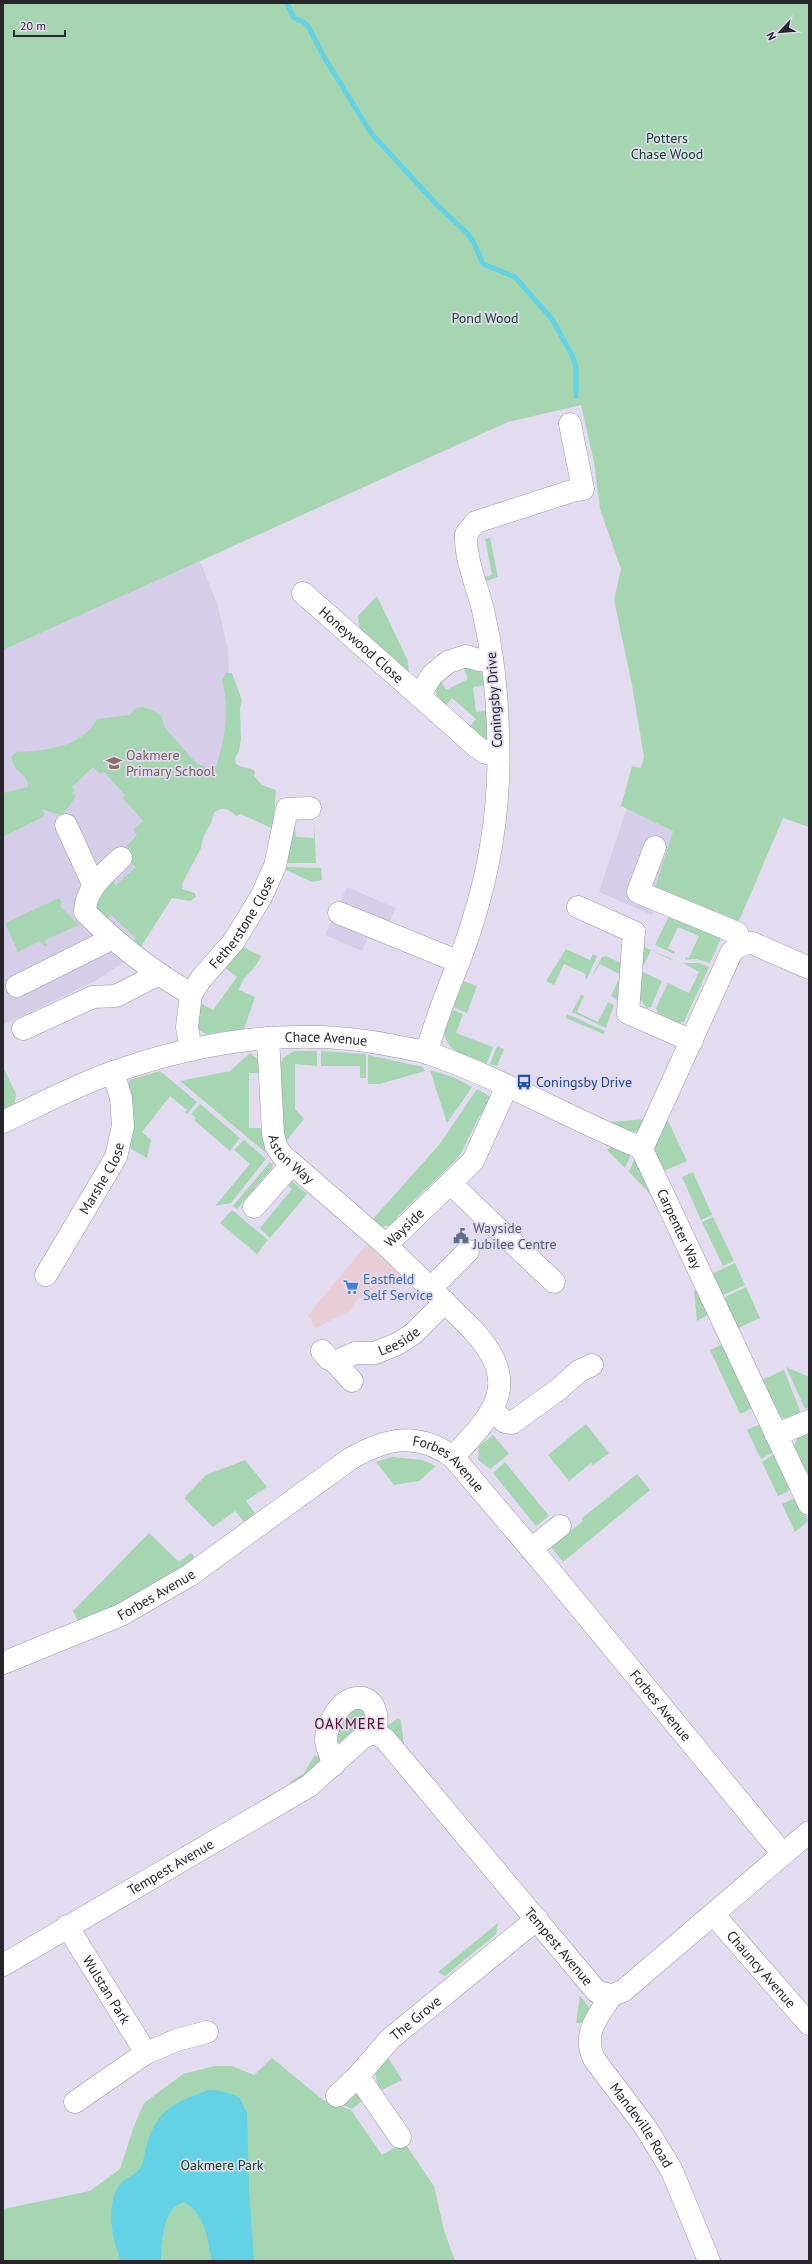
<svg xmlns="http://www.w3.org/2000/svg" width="812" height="2264" font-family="'PT Sans',sans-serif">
	<rect width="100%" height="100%" fill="#e3dcf1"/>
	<path fill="#e9cfd5" d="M367,1244l32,30 -14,16 -7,-3 -22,14 -7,10 -33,17 -8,-13z"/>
	<g fill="#d6cee8">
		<path d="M200,561l18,45 10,44 2,73 -12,80 -7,20 -25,52 -56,83 -35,23 -92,44v-375z"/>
		<path d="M627,808l46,23 -18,56 63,26 3,6 -66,-12 -3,8 -53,-23z"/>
		<path d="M347,887l49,21 -14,29 -8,-3 -6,4 -6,13 -37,-16z"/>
	</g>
	<g fill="#a6d5b1">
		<path d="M3,3h806v824l-26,-9 -44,103 -84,-34 18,-56 -52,-25 11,-40 9,2 3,-11 -12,-72 -18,-85 7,-31 -21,-60 -6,-47 -13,-57 -73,17 -505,228z"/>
		<path d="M490,538l8,39 -18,6 -2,-4 14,-4 -7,-36z"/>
		<path d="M377,596l31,65 1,14 -49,-42 -2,-17z"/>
		<path d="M463,666l17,5 8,14 -15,2 3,25 15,-2 -2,32 -23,-11 10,-12 -24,-21 -10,12c-6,-13 -8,-18 -2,-31l6,11 22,-11z"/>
		<path d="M226,673h6l10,27 -2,8 1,31 -2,12 -4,7 1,6c6,4 13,3 19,7l-1,5 8,9 14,5 -3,39 -32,-15 -5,2c-8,-8 -13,-9 -22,-4l-3,11 -8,13 -2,12 -19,36v5l13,4 1,4 -6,4 -18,-3 -35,55 -5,-5 4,-10 -25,-23 -7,7 -10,-15 15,-28 7,6 20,-18 -15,-15 16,-17 -4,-5 10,-9 -20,-23 2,-3 -21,-23 -4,2 -7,-7 -21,20 3,3 -3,3 4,3 -14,20 -20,-7 3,7 -42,21v-44l25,-6c0,-10 -5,-12 -12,-18 -2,-3 -4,-8 -5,-12l5,-5c29,-1 67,-5 81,-33l33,-4 6,-7 7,-1 12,4 6,5 4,12 32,36 11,4 8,-2c10,-27 13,-59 6,-87z"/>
		<path d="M294,822l2,15 18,1v-16l2,41h-29z"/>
		<path d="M285,867l36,1 1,12 -10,2 -28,-13z"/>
		<path d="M59,898l3,4 -2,4 19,19 -34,15 2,5 -3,1 -4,-5 -22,11 -13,-29z"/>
		<path d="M670,914l52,22 -12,27 -14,-4 -11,1 1,-3 3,1 10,-22 -21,-9 -10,21 7,4 -1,2 -19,-9z"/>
		<path d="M241,946l20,10c-6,15 -18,19 -22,34l16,7 -11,32 -38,5 -10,-6 4,-25 13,7 24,-33 -13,-10z"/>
		<path d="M644,947l28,12 -1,1 -20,-10 -10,21 21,10 -11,26 -5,1 -7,-11 3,-48z"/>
		<path d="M566,949l24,11 3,-6 4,2 -10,23 -2,-1 1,-4 -22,-10 -10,21 -8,-4z"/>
		<path d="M606,956l21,10 -5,36 -11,-6 10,-21 -21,-11 -10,16 12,-23z"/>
		<path d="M683,963h16l10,4 -25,55 -6,1 -20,-10 -2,-5 12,-25 21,10 10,-21z"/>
		<path d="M463,981l14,5 -10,27 -14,-6z"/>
		<path d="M581,995l3,1 -7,16 21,10 10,-20 6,3 -8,23 -34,-16z"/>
		<path d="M453,1010l13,5 -3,-1 -7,19 37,14 -6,16c-18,-6 -40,-9 -43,-31z"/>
		<path d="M567,1014l38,17 -2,3 -37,-16z"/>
		<path d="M497,1046l7,3 -7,17 -7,-2z"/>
		<path d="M294,1051h23v15l-22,-2v45l9,10 -21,26 -4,-77 4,-10z"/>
		<path d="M321,1051l45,3v24h-6v-12h-39z"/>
		<path d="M250,1053l9,7 3,13h-13v55h13l2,17 3,6 -2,1 -85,-71 50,-10z"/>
		<path d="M368,1055l55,12 2,4 -45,13h-12z"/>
		<path d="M3,1067l13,27 -1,9 -12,6z"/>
		<path d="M430,1070l23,7 19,10 -25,36z"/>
		<path d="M160,1071l37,31 -10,12 -2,-2 2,-2 -17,-14 -28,36 9,8 -4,18 -19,-11 -1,-60 3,-7z"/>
		<path d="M477,1089l14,8 -4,16 -7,2 -21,42 -62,60 1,8 -4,4 -3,-4 -10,2 -9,-7 67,-75z"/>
		<path d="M200,1104l40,34 -10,13 -36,-31 2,-2 -5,-4z"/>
		<path d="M647,1119l-5,11 -16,4 -17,-12z"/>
		<path d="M665,1119l3,2 19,40 -26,11c-13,-26 -8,-29 4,-53z"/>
		<path d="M244,1140l22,19 -35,44 -16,3 35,-42 -16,-14z"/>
		<path d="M614,1144l18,8 -7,16 -18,-18z"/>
		<path d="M635,1157l19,35 -2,4 -23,-24z"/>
		<path d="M270,1162l3,2 -1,4 -35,41 -4,-3z"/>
		<path d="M693,1172l19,43 -11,5 -19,-43z"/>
		<path d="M286,1176l21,18 -37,44 -10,-10 32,-39 -11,-9z"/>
		<path d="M232,1210l36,30 -11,14 -37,-31z"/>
		<path d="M713,1217l21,44 -11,5 -21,-44z"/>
		<path d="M735,1263l10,22 -22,10 -14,-20z"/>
		<path d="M746,1287l14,31 -26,12 -11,-32z"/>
		<path d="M698,1289l13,24 -14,8 -3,-30z"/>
		<path d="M721,1345l6,1 28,61 -15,7 -30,-64z"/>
		<path d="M786,1367l23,10v30l-4,2z"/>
		<path d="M784,1370l18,46 -15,3 -7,-2 -21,-36z"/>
		<path d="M586,1424l23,29 -16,12 -2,-2 -22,18 -21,-26z"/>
		<path d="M760,1424l15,27 -14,8 -14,-29z"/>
		<path d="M809,1432v40l-7,2 -9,-26 7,-15z"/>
		<path d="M493,1435l16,19 -19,15 -12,-9 1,-14z"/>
		<path d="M776,1453l15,34 -4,5 -9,4 -16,-34z"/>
		<path d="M392,1457l30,3 14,6 -17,15 -25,4 -18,-23z"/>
		<path d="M245,1460l22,27 -21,14 9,12 -11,9 -9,-11 -22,16 -29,-29 22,-23z"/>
		<path d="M505,1462l44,54 -13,10 -43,-53z"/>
		<path d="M637,1474l13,16 -87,72 -12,-15 32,-26 -2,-2z"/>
		<path d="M793,1499h4l11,22 -13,11 -13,-28z"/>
		<path d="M149,1533l30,29 12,-9 3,3v4l-78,47 -37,16 -6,-12z"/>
		<path d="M360,1702l9,19 -28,24 -5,1 3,-31z"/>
		<path d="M398,1718l3,2 3,27 -18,-20z"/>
		<path d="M315,1755l7,5 -4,7 -25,18 -3,-3 14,-9z"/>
		<path d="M498,1923l-2,11 -51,42 -7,-4z"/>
		<path d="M580,1996l11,14 -6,13h-9z"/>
		<path d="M387,2056l15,24 -20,10c-11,-17 -7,-20 5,-34z"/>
		<path d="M272,2058l51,42 28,10 31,45 22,-13 30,44 10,44 11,31h-452v-52l87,-18 30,-22 14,-43 10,-23 39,-29 32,-8h17l22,9z"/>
		<path d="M356,2093l6,8 -10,8 -13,-6z"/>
	</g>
	<path fill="#62d2e4" d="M208,2090l14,1 17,6 8,16 2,77 5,71h-42c-5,-22 -6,-47 -28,-59 -22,6 -22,40 -23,59h-40c-9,-23 -16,-55 -1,-77 5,-7 16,-8 21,-17 4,-9 4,-20 8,-29 11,-32 30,-36 59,-48z"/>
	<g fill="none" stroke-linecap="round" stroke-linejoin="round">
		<path stroke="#62d2e4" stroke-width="5" d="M287,3l7,15 10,4 5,6 15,29 47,76 67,73 28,26 7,9 10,23 32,13 37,42 20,36 4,12v29"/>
		<defs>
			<g id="minor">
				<path id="s1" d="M303,593l174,154 9,6 12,2"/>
				<path d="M419,696l13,-21 16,-13 18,-6 13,4 13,-1"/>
				<path d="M66,825l28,61"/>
				<path d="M655,847l-17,45 99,41 5,11"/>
				<path d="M121,858c-16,15 -36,31 -36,54 33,33 66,59 106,82"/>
				<path d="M578,907l56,25 -6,81 64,28"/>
				<path d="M339,913l120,49"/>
				<path d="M17,986l94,-47"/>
				<path d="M23,1029l70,-32 23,-1 41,-21"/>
				<path id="s2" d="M268,1038l5,96 3,12 6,9 104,90 86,84c50,54 24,83 -19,128"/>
				<path id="s3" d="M191,1050l-4,-23 4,-33 10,-15 33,-38 27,-44 14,-31 12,-57 23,-1"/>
				<path d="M427,1053c10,-44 32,-85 45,-129 20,-62 29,-128 26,-194 -1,-40 -6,-81 -15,-120 -6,-25 -18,-50 -17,-76l10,-12 96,-31 11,-2 -13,-65"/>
				<path id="s4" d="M3,1122c36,-17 73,-37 111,-50 89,-32 188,-46 281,-26 11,2 22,4 33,7 72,25 139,64 209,93l5,3 5,11 162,344"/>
				<path d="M642,1149l89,-196c6,-7 12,-11 21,-10l57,25"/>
				<path d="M450,1183l104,99"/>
				<path d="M254,1207l38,-43"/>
				<path id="s5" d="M386,1245l87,-84 34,-75"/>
				<path id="s6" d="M46,1275l70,-118 7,-31 -2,-28 -8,-26"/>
				<path d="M431,1288l37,-37"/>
				<path id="s7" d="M322,1351l7,8 6,3 20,-9h20l22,-9 16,-10 32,-32"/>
				<path d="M335,1362l17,19"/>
				<path d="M493,1411l12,11 7,1 47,-34 20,-18 13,-6"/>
				<path d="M776,1435l33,-14"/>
				<path d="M531,1549l29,-23"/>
				<path id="s8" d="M3,1663l118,-48 69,-40 160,-116c36,-21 67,-28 103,-2l97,114 232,282"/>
				<path d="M334,1765c-3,-8 -7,-16 -8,-24 0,-16 14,-42 31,-43 19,-2 23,21 17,34"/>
				<path id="s9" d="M714,1915l95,109"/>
				<path id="s10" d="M67,1926l79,127"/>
				<path id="s11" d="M3,1965l306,-179 53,-48 12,-6 11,7 212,253 15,3 11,-4 186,-159"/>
				<path id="s12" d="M612,1995c-14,21 -30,38 -18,64l52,69 26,43 37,90"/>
				<path d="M337,2096l21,-20"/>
				<path d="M75,2102l71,-49 31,-13 30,-8"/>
				<path id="s13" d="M400,2137l-42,-61 32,-37 147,-120"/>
			</g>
		</defs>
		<use href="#minor" stroke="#9b95a7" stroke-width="23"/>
		<use href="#minor" stroke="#fff" stroke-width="22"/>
	</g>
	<defs>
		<symbol id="school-bare" viewBox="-9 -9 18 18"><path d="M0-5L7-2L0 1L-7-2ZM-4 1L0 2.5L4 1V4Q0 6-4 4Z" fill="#8d6e63" stroke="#e3dcf1" stroke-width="2.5" paint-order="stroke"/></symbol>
		<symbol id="bus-bare" viewBox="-9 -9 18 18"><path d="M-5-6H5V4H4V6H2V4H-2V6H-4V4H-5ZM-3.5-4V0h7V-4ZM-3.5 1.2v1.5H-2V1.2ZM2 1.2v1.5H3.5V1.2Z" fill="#1a4fb4" stroke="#e3dcf1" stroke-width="2.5" paint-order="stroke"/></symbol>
		<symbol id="civic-bare" viewBox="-9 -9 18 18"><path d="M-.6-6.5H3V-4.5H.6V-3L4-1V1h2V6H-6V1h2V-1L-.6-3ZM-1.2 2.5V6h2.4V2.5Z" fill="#5c6f8a" stroke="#e3dcf1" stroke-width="2.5" paint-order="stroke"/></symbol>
		<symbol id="supermarket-bare" viewBox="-9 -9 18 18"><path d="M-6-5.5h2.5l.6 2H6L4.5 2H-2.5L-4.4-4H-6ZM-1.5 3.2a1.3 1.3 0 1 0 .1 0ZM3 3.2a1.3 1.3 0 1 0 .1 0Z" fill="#3f7fe0" stroke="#e3dcf1" stroke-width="2.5" paint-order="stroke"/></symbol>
	</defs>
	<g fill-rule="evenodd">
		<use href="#school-bare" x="103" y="752" width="22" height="22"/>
		<use href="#bus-bare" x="513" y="1071" width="22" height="22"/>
		<use href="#civic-bare" x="450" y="1225" width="22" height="22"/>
		<use href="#supermarket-bare" x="340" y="1276" width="22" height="22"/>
	</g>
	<g text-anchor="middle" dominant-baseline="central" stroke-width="3.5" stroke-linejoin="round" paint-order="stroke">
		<g font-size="14" fill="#104625" stroke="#e3dcf1">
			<text x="667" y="138">Potters<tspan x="667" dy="16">Chase Wood</tspan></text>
			<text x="485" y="318">Pond Wood</text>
			<text x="222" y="2165">Oakmere Park</text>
		</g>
		<g font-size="14" fill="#28252d" stroke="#e3dcf1">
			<text stroke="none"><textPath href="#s1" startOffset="78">Honeywood Close</textPath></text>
			<text transform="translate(494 700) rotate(-94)">Coningsby Drive</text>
			<text stroke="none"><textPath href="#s3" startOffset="145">Fetherstone Close</textPath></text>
			<text stroke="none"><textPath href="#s4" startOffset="338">Chace Avenue</textPath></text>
			<text stroke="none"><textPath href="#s2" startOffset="128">Aston Way</textPath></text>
			<text stroke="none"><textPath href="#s6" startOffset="112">Marshe Close</textPath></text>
			<text stroke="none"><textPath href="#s5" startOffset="25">Wayside</textPath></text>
			<text stroke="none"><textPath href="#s4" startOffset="764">Carpenter Way</textPath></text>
			<text stroke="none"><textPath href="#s7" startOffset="86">Leeside</textPath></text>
			<text stroke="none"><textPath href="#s8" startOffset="515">Forbes Avenue</textPath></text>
			<text stroke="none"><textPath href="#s8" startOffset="168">Forbes Avenue</textPath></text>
			<text stroke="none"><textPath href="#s8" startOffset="839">Forbes Avenue</textPath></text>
			<text stroke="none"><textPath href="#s11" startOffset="194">Tempest Avenue</textPath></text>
			<text stroke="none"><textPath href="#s11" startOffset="723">Tempest Avenue</textPath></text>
			<text stroke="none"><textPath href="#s9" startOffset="72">Chauncy Avenue</textPath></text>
			<text stroke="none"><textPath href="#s10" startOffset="75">Wulstan Park</textPath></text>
			<text stroke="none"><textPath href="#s13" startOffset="156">The Grove</textPath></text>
			<text stroke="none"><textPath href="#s12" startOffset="152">Mandeville Road</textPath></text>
		</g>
		<g font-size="14" fill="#785e54" stroke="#e3dcf1" text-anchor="start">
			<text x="126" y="755">Oakmere<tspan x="126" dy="16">Primary School</tspan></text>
		</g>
		<g font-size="14" fill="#164399" stroke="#e3dcf1" text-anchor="start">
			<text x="536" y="1082">Coningsby Drive</text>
		</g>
		<g font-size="14" fill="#4e5e75" stroke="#e3dcf1" text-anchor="start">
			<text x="473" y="1228">Wayside<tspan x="473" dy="16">Jubilee Centre</tspan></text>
		</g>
		<g font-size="14" fill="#366cbe" stroke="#e3dcf1" text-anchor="start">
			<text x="363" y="1279">Eastfield<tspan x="363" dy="16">Self Service</tspan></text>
		</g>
		<g font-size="15" letter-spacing="1" fill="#510d26" stroke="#e3dcf1">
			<text x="350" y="1723">OAKMERE</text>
		</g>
	</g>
	<rect width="812" height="2264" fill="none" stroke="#28252d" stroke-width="8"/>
	<g transform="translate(780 32) rotate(244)" stroke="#e3dcf1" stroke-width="3" paint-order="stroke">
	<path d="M0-3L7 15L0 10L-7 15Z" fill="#28252d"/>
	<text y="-6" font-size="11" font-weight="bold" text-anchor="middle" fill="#28252d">N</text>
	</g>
	<path d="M14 30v6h51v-6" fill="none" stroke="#28252d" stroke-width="2"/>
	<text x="20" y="30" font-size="12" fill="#28252d" stroke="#e3dcf1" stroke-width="3" paint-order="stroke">20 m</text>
</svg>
